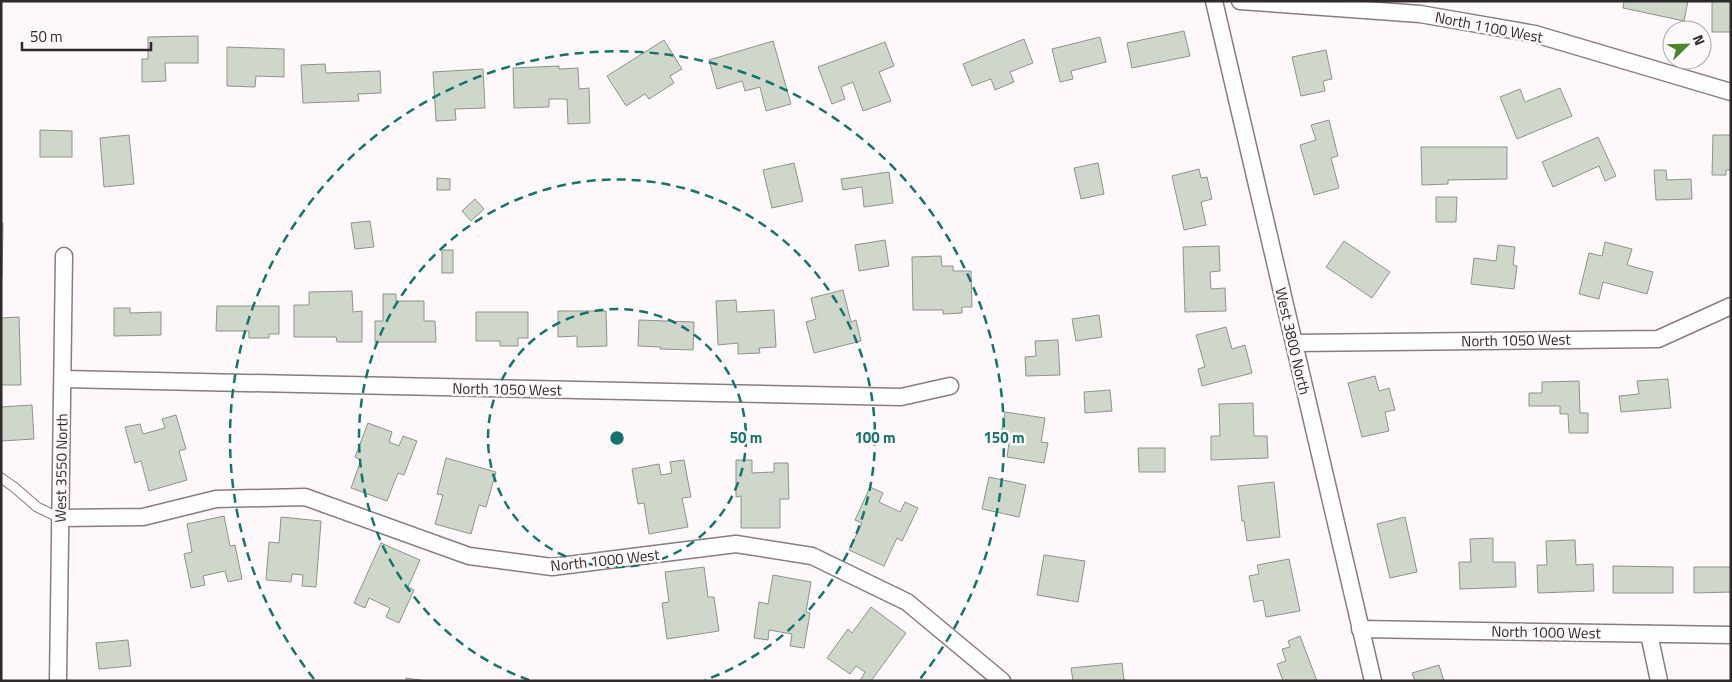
<svg xmlns="http://www.w3.org/2000/svg" width="1732" height="682" font-family="'Titillium Web',sans-serif">
	<rect width="100%" height="100%" fill="#fff8fb"/>
	<g fill="#ced7ca" stroke="#8c9489">
		<path d="M1624,1h64l-4,20 -61,-13z"/>
		<rect x="1712" y="1" width="19" height="31"/>
		<path d="M1184,31l6,25 -58,12 -5,-25z"/>
		<path d="M198,36v27h-33l1,18 -24,1v-23h6v-22z"/>
		<path d="M1100,37l6,25 -35,9 2,8 -13,3 -8,-33z"/>
		<path d="M1024,39l9,24 -23,9 4,10 -19,8 -4,-11 -19,7 -9,-22z"/>
		<path d="M664,40l18,29 -12,7 4,7 -25,16 -4,-5 -19,12 -19,-30z"/>
		<path d="M773,41l18,63 -25,7 -6,-24 -15,4 -3,-10 -25,8 -8,-29z"/>
		<path d="M885,42l9,24 -15,6 12,29 -28,10 -10,-29 -12,5 4,12 -13,5 -14,-37z"/>
		<path d="M227,47l57,2v28l-28,-1 -1,11 -28,-1z"/>
		<path d="M1326,50l6,29 -9,2 2,10 -24,5 -9,-39z"/>
		<path d="M325,64l1,9 54,-2 1,22 -23,1 1,7 -56,2 -2,-38z"/>
		<path d="M559,66v3l19,-1 1,21 10,-1 1,35 -22,1 -1,-25h-18v8l-35,1 -1,-40z"/>
		<path d="M483,69l2,39 -30,1 1,11 -20,1 -3,-49z"/>
		<path d="M1560,88l12,28 -55,23 -17,-42 20,-8 5,13z"/>
		<path d="M1329,120l9,36 -7,2 8,30 -25,7 -14,-50 16,-5 -5,-15z"/>
		<path d="M40,130l32,1v26h-32z"/>
		<path d="M129,135l5,49 -30,3 -4,-49z"/>
		<path d="M1713,135h18v35h-5v5h-14z"/>
		<path d="M1598,137l18,39 -11,5 -6,-15 -46,21 -11,-25z"/>
		<path d="M1421,147h86v32l-59,1v4l-26,1z"/>
		<path d="M794,163l9,38 -31,7 -9,-38z"/>
		<path d="M1098,163l6,31 -23,5 -7,-31z"/>
		<path d="M1199,169l2,9 6,-1 5,22 -11,3 5,23 -22,5 -12,-54z"/>
		<path d="M1654,170h12l1,10 24,-1 1,20 -36,1z"/>
		<path d="M889,172l4,31 -29,4 -2,-20 -19,3 -2,-11z"/>
		<path d="M437,178l13,1v11h-13z"/>
		<path d="M1436,197h21l-1,25h-20z"/>
		<path d="M475,199l9,10 -13,12 -9,-10z"/>
		<path d="M370,221l4,26 -19,2 -4,-26z"/>
		<path d="M1,223h2l-1,54h-1z"/>
		<path d="M885,240l4,26 -30,5 -4,-26z"/>
		<path d="M1344,241l46,31 -18,26 -46,-31z"/>
		<path d="M1605,242l27,7 -5,16 26,7 -6,22 -44,-12 -4,17 -20,-5 10,-41 13,3z"/>
		<path d="M1498,245l17,2 -2,18 4,1 -3,23 -43,-5 3,-26 22,3z"/>
		<path d="M1219,246l1,25 -10,1 1,17 14,-1 1,23 -41,1 -2,-65z"/>
		<rect x="442" y="250" width="11" height="23"/>
		<path d="M941,256l1,10h11v5h18l1,36h-10v6l-19,1v-4h-30l-1,-53z"/>
		<path d="M843,290l8,32 5,-2 5,21 -47,12 -8,-31 10,-3 -5,-21z"/>
		<path d="M352,291l1,21 9,-1v31h-25l-1,-5h-42v-32h15v-13z"/>
		<path d="M383,294h13v7h28v20h11l1,21h-61v-21h8z"/>
		<path d="M736,300l1,12 37,-2 2,37 -17,1 1,5 -22,1v-11l-20,2 -2,-44z"/>
		<path d="M217,306h62v28h-10v4h-20v-7h-33z"/>
		<path d="M114,308h16v5l31,-1v23l-47,1z"/>
		<path d="M558,311h48l1,35 -30,1v-11l-19,1z"/>
		<path d="M476,312h52v26h-10v8h-18v-5h-24z"/>
		<path d="M1099,315l3,22 -26,4 -4,-22z"/>
		<path d="M19,317l2,68h-20v-67z"/>
		<path d="M639,320l55,2 -1,28 -33,-1 1,-2 -23,-1z"/>
		<path d="M1226,327l6,22 13,-4 7,28 -50,13 -4,-17 7,-2 -9,-32z"/>
		<path d="M1058,340l2,35 -34,1 -1,-19 11,-1 -1,-15z"/>
		<path d="M1375,376l4,15 10,-3 6,22 -10,2 4,19 -27,6 -14,-54z"/>
		<path d="M1668,379l3,29 -50,4 -2,-16 20,-2 -2,-13z"/>
		<path d="M1579,381l1,32h8v20h-19l-1,-19h-8v-8h-31v-13h13v-11z"/>
		<path d="M1110,390l2,21 -27,2 -1,-21z"/>
		<path d="M1253,403l1,33h13l1,22 -57,2v-24h9l-1,-32z"/>
		<path d="M32,405l2,34 -33,2v-34z"/>
		<path d="M1005,412l40,6 -4,24 7,1 -4,20 -37,-6 3,-21 -9,-1z"/>
		<path d="M176,415l10,34 -7,2 8,29 -38,11 -8,-30 -6,2 -10,-36 15,-3 3,10 22,-6 -3,-9z"/>
		<path d="M368,423l24,9 -3,10 10,4 4,-10 14,5 -13,34 -6,-2 -11,28 -36,-13 10,-28 -6,-3z"/>
		<path d="M1138,448h27v24h-26z"/>
		<path d="M446,458l50,14 -10,35 -7,-2 -8,29 -36,-10 8,-29 -6,-1z"/>
		<path d="M684,460l7,37 -9,1 6,29 -39,7 -5,-31 -6,1 -6,-35 27,-5 2,11 11,-2 -2,-11z"/>
		<path d="M736,460h16v13l22,-1v-9h14l1,36h-9v29h-39v-32l-5,1z"/>
		<path d="M989,477l37,8 -7,32 -37,-8z"/>
		<path d="M1274,482l6,55 -33,4 -3,-20h-2l-4,-35z"/>
		<path d="M870,487l13,6 -4,9 21,10 5,-10 13,6 -16,33 -5,-3 -13,28 -35,-16 13,-27 -7,-3z"/>
		<path d="M224,516l6,30 5,-1 7,34 -14,3 -3,-11 -22,5 2,9 -14,3 -7,-34 8,-2 -5,-28z"/>
		<path d="M281,517l40,4 -5,66 -14,-1 1,-11 -11,-1 -1,8 -25,-2 3,-38 10,1z"/>
		<path d="M1405,517l12,55 -27,6 -13,-54z"/>
		<path d="M1493,538v24h22l1,25 -56,2 -1,-27h12l-1,-23z"/>
		<path d="M1575,540l1,25 17,-1 1,27 -56,2 -1,-28h10l-1,-24z"/>
		<path d="M381,543l39,17 -12,27 6,3 -15,33 -13,-6 4,-9 -21,-10 -4,10 -11,-5z"/>
		<path d="M1044,555l41,6 -7,41 -41,-7z"/>
		<path d="M1289,559l11,52 -34,6 -3,-17 -9,2 -5,-26 10,-2 -2,-9z"/>
		<path d="M1613,566l60,1v26h-60z"/>
		<path d="M704,567l4,30h6l5,34 -52,8 -5,-36 7,-1 -4,-30z"/>
		<path d="M1694,567h37v25l-37,1z"/>
		<path d="M773,575l38,7 -5,30 4,1 -6,35 -14,-2 2,-12 -23,-4 -1,10 -14,-2 5,-36 9,2z"/>
		<path d="M871,607l35,26 -35,48h-11l5,-9 -9,-6 -6,8 -23,-16 21,-29 4,4z"/>
		<path d="M1300,636l17,45h-34l-6,-17 9,-3 -4,-12 8,-2 -2,-6z"/>
		<path d="M128,640l3,26 -32,3 -3,-26z"/>
		<path d="M1122,663l2,17 8,1h-59l-2,-13z"/>
		<path d="M1439,665l5,16h-29l-3,-8z"/>
		<path d="M406,678l21,3h-21z"/>
	</g>
	<g fill="none" stroke-linecap="round" stroke-linejoin="round">
		<defs>
			<path id="service" d="M1,478l13,9 23,20 23,11"/>
			<g id="minor">
				<path d="M1214,1l159,680"/>
				<path d="M1240,1l180,13 115,20 196,58"/>
				<path d="M1294,343l364,-4 73,-33"/>
				<path d="M63,379l838,18 49,-11"/>
				<path d="M60,518l83,-1 73,-18 89,-2 164,59 83,11 184,-23 76,12 95,46 95,79"/>
				<path d="M1360,629l371,6"/>
				<path d="M1649,634l10,47"/>
				<path d="M58,681l6,-425"/>
			</g>
		</defs>
		<use href="#service" stroke="#8a7b81" stroke-width="11"/>
		<use href="#minor" stroke="#8a7b81" stroke-width="19"/>
		<use href="#service" stroke="#fff" stroke-width="9"/>
		<use href="#minor" stroke="#fff" stroke-width="16"/>
	</g>
	<g fill="none" stroke="#0f766e" stroke-width="2.5" stroke-dasharray="9 6">
		<circle cx="617" cy="438" r="129"/>
		<path d="M529 680A258 258 0 1 1 705 680"/>
		<path d="M314 679A387 387 0 1 1 920 679"/>
	</g>
	<g text-anchor="middle" dominant-baseline="central" stroke-width="5" stroke-linejoin="round" paint-order="stroke">
		<g font-size="15" fill="#2f292b" stroke="#fff8fb">
			<text transform="translate(1489 27) rotate(11)">North 1100 West</text>
			<text transform="translate(1516 340) rotate(-1)">North 1050 West</text>
			<text transform="translate(1293 341) rotate(77)">West 3800 North</text>
			<text transform="translate(507 389) rotate(1)">North 1050 West</text>
			<text transform="translate(61 468) rotate(-89)">West 3550 North</text>
			<text transform="translate(605 560) rotate(-6)">North 1000 West</text>
			<text transform="translate(1546 632) rotate(1)">North 1000 West</text>
		</g>
	</g>
	<circle cx="617" cy="438" r="8" fill="#0f766e" stroke="#fff8fb" stroke-width="2.5"/>
	<g font-size="15" text-anchor="middle" font-weight="bold" fill="#0f766e" stroke="#fff8fb" stroke-width="5" stroke-linejoin="round" paint-order="stroke">
		<text x="746" y="443">50 m</text>
		<text x="875" y="443">100 m</text>
		<text x="1004" y="443">150 m</text>
	</g>
	<rect width="1732" height="682" fill="none" stroke="#2f292b" stroke-width="5"/>
	<g transform="translate(1687 45) rotate(67)"><circle r="24" fill="#fff8fb" stroke="#aca5a8"/>
	<path d="M0-4L9 19L0 12L-9 19Z" fill="#488829"/>
	<text y="-8" font-size="14" font-weight="bold" text-anchor="middle" fill="#2f292b">N</text>
	</g>
	<path d="M22 42v8h129v-8" fill="none" stroke="#2f292b" stroke-width="2.5"/>
	<text x="30" y="42" font-size="15" fill="#2f292b" stroke="#fff8fb" stroke-width="4" paint-order="stroke">50 m</text>
</svg>
